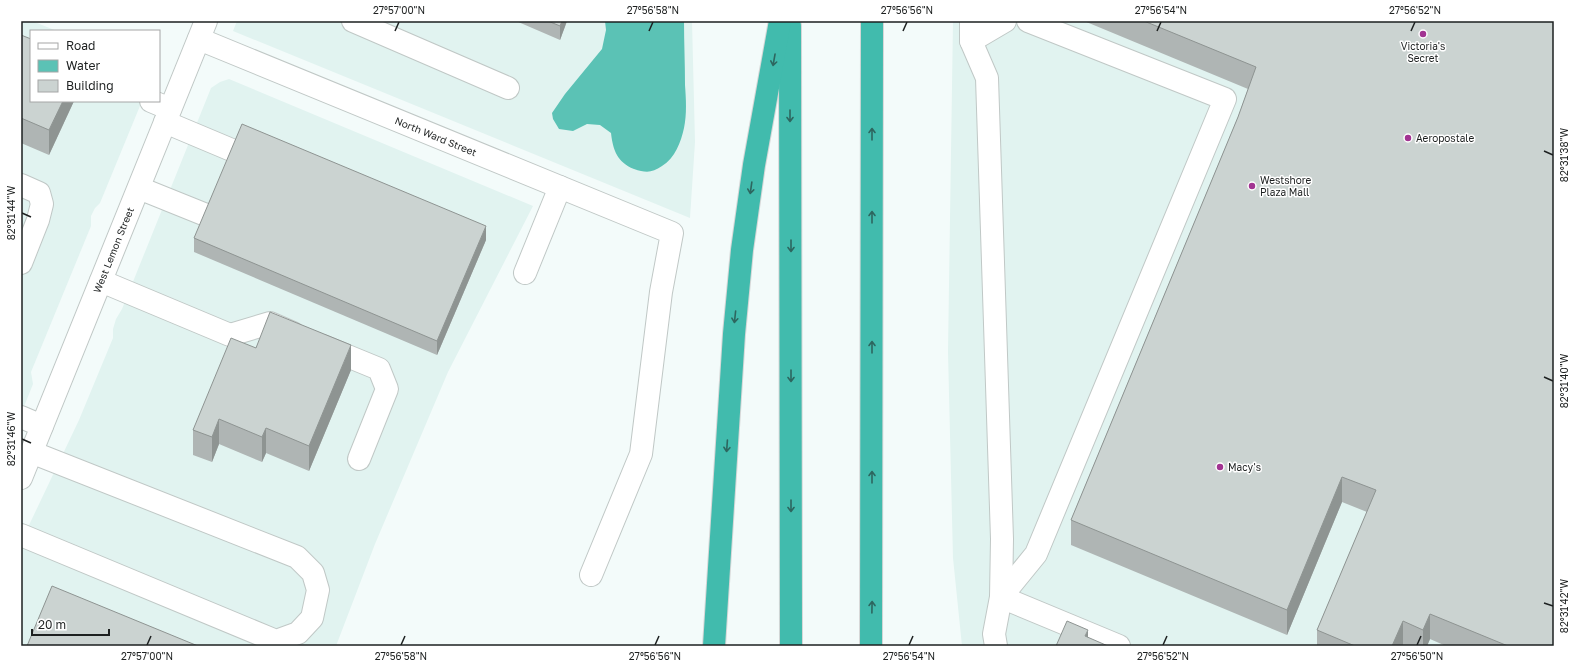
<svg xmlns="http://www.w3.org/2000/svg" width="1575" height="667" font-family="'Golos Text',sans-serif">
	<rect width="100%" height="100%" fill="#f3fbfa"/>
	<g fill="#e1f3f0">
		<path d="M21,21h11l25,10h-26v70h111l-42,102 -5,5 -4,8v10l-60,146 2,12 -12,30z"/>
		<path d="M237,21h455l3,121 -5,76 -457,-187z"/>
		<path d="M953,21h601v625h-592l-9,-88 -5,-206z"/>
		<path d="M229,79l304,127 -85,166 -73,172 -39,102h-315v-104l58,-122 34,-82v-9l3,-10 6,-10 89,-221 9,-6z"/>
	</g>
	<path fill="#5bc2b5" d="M605,21h79c0,21 1,43 1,64 1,14 2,29 -1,43 -3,14 -9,30 -22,38 -10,7 -16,7 -28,3 -17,-7 -21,-19 -23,-36l-11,-8 -13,-1 -14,7 -14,-2 -6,-10 -1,-6 13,-19 37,-45 4,-19z"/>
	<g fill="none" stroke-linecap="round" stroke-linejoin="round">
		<defs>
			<g id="minor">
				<path d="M353,21l155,67"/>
				<path d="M971,21v20l16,37 15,461 -1,58 -7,37 2,12"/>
				<path d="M1028,21l197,78 -189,455 -35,43 118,49"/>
				<path id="s1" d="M199,39l473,194 -11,59 -20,162 -50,121"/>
				<path d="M971,41l34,-20"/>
				<path d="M151,101l19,8"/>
				<path d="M165,122l69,29"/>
				<path d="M21,185l18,8 3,11 -4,16 -17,43"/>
				<path d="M139,188l67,27"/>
				<path d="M525,273l35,-86"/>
				<path d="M101,281l129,54 40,-12 23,10"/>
				<path d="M323,346l56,23 8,20 -28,70"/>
				<path d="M21,417l21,9"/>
				<path id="s2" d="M21,478l185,-457"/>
				<path d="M21,535l255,106 22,-8 14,-15 6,-28 -5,-17 -16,-16 -266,-105"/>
			</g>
			<g id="highway">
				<path d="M790,26l1,620"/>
				<path d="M714,646l20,-312 8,-84 12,-85 26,-144"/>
				<path d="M871,646l1,-625"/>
			</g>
		</defs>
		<use href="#minor" stroke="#c0c8c6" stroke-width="24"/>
		<use href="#highway" stroke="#d6d7d7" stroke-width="24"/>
		<use href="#minor" stroke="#fff" stroke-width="22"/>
		<use href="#highway" stroke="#41bbad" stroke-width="22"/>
	</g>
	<g fill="#afb5b4">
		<path d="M516,21h51l-7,19z"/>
		<path d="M1084,21h470v625h-108l-16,-7 -3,7h-110v-16l50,-118 -25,-10 -55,133 -216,-90v-25l167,-403 10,-28z"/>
		<path d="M21,35l53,66 -25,54 -28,-12z"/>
		<path d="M194,238l292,2 -49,115 -243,-103z"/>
		<path d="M256,348l95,22 -42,101 -43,-18 -4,9 -43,-18 -7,18 -19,-7v-25z"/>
	</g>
	<g fill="#8e9492">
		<path d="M562,21h5l-7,19v-14z"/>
		<path d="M63,101h11l-25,54v-25z"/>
		<path d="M486,226v14l-49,115v-14z"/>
		<path d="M351,345v25l-42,101v-25z"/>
		<path d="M219,419v25l-7,18v-25z"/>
		<path d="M266,428v25l-4,9v-25z"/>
		<path d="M1342,477v25l-55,133v-25z"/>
		<path d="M1430,614v25l-3,7h-4v-16z"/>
		<path d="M1403,621v25h-11z"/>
		<path d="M1088,630v16l-3,-10z"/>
	</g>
	<g fill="#cbd3d1" stroke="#8e9492">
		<path d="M548,21h14l-2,5z"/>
		<path d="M1144,21h410v625h-46l-78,-32 -7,16 -20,-9 -11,25h-37l-38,-16 59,-140 -34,-13 -55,133 -216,-90 167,-403 18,-50z"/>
		<path d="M21,35l10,4v62h32l-14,29 -28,-12z"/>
		<path d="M242,124l244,102 -49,115 -243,-103z"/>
		<path d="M270,312l81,33 -42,101 -43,-18 -4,9 -43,-18 -7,18 -19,-7 38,-92 25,10z"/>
		<path d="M52,586l146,60h-171z"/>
		<path d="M1067,621l21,9 -3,6 23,10h-52z"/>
	</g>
	<defs><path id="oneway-shaft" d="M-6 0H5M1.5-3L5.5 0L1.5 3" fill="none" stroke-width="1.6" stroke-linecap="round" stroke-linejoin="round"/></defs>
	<g stroke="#2d665f">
		<use href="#oneway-shaft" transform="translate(774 60) rotate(100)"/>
		<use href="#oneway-shaft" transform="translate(790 116) rotate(90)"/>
		<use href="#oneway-shaft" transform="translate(872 134) rotate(-90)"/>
		<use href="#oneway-shaft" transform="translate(751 188) rotate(98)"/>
		<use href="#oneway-shaft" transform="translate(872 217) rotate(-90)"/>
		<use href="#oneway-shaft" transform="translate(791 246) rotate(90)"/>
		<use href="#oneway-shaft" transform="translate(735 317) rotate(96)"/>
		<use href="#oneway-shaft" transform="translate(872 347) rotate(-90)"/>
		<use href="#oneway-shaft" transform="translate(791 376) rotate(90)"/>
		<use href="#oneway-shaft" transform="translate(727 446) rotate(94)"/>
		<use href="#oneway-shaft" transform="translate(872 477) rotate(-90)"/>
		<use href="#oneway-shaft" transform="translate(791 506) rotate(90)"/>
		<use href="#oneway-shaft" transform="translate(872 607) rotate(-89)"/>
	</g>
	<path fill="none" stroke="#1d2020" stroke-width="1.5" d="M395,31l4,-9M649,31l4,-9M903,31l4,-9M1157,31l4,-9M1411,31l4,-9M1544,151l9,4M22,213l9,4M1544,377l9,4M22,439l9,4M1544,603l9,3M147,645l4,-9M401,645l4,-9M655,645l4,-9M909,645l4,-9M1163,645l4,-9M1417,645l4,-9"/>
	<g fill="#a23392" stroke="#fff" stroke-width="1.5">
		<circle cx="1423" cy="34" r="4"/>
		<circle cx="1408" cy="138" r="4"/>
		<circle cx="1252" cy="186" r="4"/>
		<circle cx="1220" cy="467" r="4"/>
	</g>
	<g text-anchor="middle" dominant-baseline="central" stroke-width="3" stroke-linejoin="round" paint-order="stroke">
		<g font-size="10" fill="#1d2020" stroke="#fff" text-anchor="start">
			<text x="1423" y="46" text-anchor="middle">Victoria's<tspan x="1423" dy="12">Secret</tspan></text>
			<text x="1416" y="138">Aeropostale</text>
			<text x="1260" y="180">Westshore<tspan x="1260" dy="12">Plaza Mall</tspan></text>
			<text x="1228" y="467">Macy's</text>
		</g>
		<g font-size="10" fill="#1d2020" stroke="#fff">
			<text stroke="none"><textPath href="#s1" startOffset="256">North Ward Street</textPath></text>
			<text stroke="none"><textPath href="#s2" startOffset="246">West Lemon Street</textPath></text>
		</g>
	</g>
	<rect width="1575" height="667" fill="none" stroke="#ffffff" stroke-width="44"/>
	<rect x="30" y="30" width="130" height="72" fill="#ffffff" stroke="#a5a6a6"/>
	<rect x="38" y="43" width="20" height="6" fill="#ffffff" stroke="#a5a6a6"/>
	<text x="66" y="50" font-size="12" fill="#1d2020">Road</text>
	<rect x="38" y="60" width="20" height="12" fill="#5bc2b5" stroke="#a5a6a6"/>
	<text x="66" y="70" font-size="12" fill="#1d2020">Water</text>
	<rect x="38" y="80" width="20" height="12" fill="#cbd3d1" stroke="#a5a6a6"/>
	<text x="66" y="90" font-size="12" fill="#1d2020">Building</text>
	<path d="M32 629v6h77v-6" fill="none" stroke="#1d2020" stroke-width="2"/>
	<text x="38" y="629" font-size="12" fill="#1d2020" stroke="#ffffff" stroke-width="3" paint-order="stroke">20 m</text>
	<rect x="22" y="22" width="1531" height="623" fill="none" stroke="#1d2020" stroke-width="1.5"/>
	<g font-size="10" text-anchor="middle" fill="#1d2020">
		<text x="399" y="14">27°57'00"N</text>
		<text x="653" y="14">27°56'58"N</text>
		<text x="907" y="14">27°56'56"N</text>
		<text x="1161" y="14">27°56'54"N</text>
		<text x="1415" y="14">27°56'52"N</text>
		<text transform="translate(1564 155) rotate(-90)" y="4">82°31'38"W</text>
		<text transform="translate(11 213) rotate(-90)" y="4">82°31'44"W</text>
		<text transform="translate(1564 381) rotate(-90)" y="4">82°31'40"W</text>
		<text transform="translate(11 439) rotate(-90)" y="4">82°31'46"W</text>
		<text transform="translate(1564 606) rotate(-90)" y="4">82°31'42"W</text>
		<text x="147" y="660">27°57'00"N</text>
		<text x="401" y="660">27°56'58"N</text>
		<text x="655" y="660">27°56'56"N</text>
		<text x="909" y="660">27°56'54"N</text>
		<text x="1163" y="660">27°56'52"N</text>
		<text x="1417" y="660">27°56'50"N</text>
	</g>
</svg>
